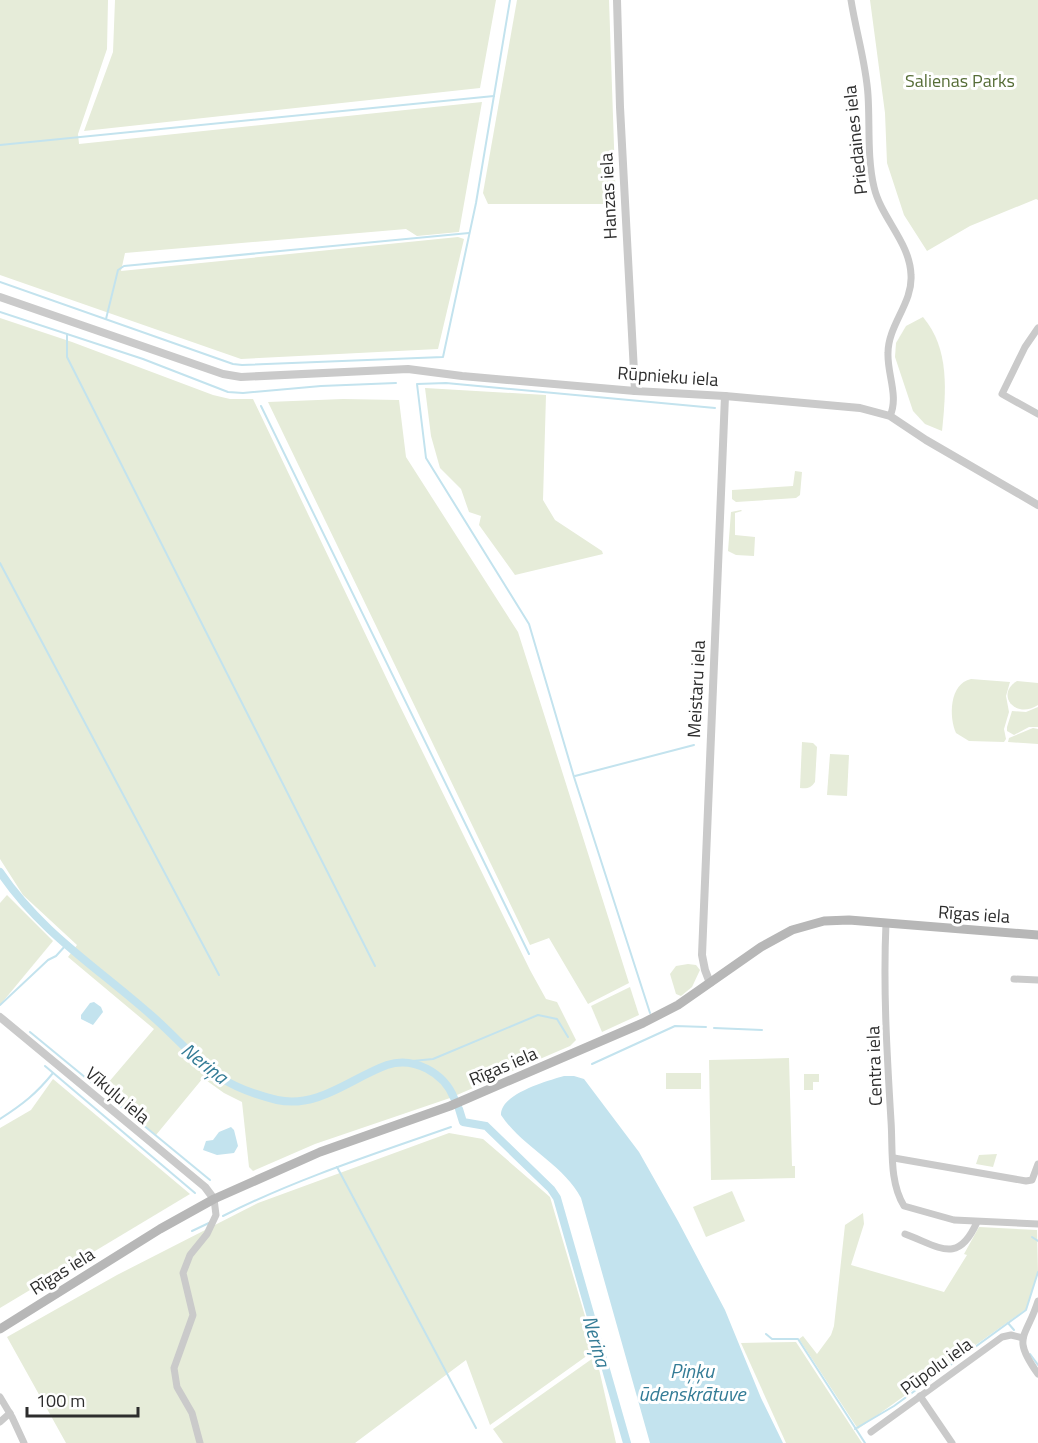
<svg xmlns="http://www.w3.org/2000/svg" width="1038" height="1443" font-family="'Titillium Web',sans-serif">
	<rect width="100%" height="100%" fill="#fff"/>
	<g fill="#e6ecd9">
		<path d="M0,0h108l-1,49 -29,85 1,10 403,-42 -23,130 -42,4 -11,-7 -281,24 -4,18 337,-34 6,2 -26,110 -197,10 -241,-84z"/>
		<path d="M115,0h381l-16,88 -396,43 29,-79z"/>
		<path d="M517,0h92l7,204h-128l-5,-11z"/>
		<path d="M870,0h168v200l-2,-1 -66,27 -43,25 -23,-36 -17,-52 -2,-50z"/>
		<path d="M923,317c27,32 23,75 19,114l-17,-7 -12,-13 -18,-54 1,-14 10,-17z"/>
		<path d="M0,318l72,24 141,53 17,4h23l142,297 135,274 16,29 11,3 19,38 -6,6 -120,52 -135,46 -62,27 -4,-4 -7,-65 -18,-9 -21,-15 -47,57 -54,-45 52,-61 -86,-72 9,-12 -54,-50 -23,-36z"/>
		<path d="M425,388l121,7 -3,105 12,20 47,31 1,3 -88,21 -36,-50 2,-9 -12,-4 -8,-23 -21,-21 -9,-32z"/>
		<path d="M343,399l56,1 7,57 112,175 111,351 -41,21 -39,-66 -19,7 -262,-543z"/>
		<path d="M795,471l7,1 -2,23 -4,3 -60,4 -4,-3v-9l61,-4z"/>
		<path d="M741,510l1,1 -7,2v22l20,2 -1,19 -18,-1 -8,-4 3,-39z"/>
		<path d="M971,679l39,3 -4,14 3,16 -5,17 2,10 -2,3 -35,-1 -13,-8c-7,-16 -7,-49 15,-54z"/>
		<path d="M1017,681l21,2v22c-23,15 -43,-11 -21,-24z"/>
		<path d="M1038,707v20h-9l-15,8 -7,-4v-4l5,-16 14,1z"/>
		<path d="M1033,728l5,1v15l-30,-2 1,-4z"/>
		<path d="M802,742l11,1 4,4 -2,35c-4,6 -8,7 -15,6z"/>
		<path d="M830,754l19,1 -2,41 -20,-1z"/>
		<path d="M7,895l46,46 -53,64v-102z"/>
		<path d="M688,964l8,1 4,5 -8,17 -11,9 -5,-2 -6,-20 6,-8z"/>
		<path d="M630,987l9,28 -37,17 -11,-26z"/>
		<path d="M789,1058l3,108h3v12l-84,2 -2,-120z"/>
		<rect x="666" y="1073" width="35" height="16"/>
		<path d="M804,1074h15v8h-6v8h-9z"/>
		<path d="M53,1079l137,115 -190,114v-180l31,-18z"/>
		<path d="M449,1133l34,6 67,58 45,153 -105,75 -24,-65 -111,83h-289l-59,-106 110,-62 141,-72z"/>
		<path d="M997,1154l-4,13 -17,-3 3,-9z"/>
		<path d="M732,1191l13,30 -39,16 -13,-30z"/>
		<path d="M863,1213l1,11 -13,41 93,27 23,-37 -3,-1 15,-27 58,3 1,43 -12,36 -168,120 -59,-90 4,-3 14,18 14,-19 3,-9 11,-101z"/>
		<path d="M796,1342l66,101h-76l-45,-100z"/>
		<path d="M596,1356l20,87h-113l-10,-14z"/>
	</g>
	<g fill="#c3e3ee">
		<path d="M94,1002l7,5 2,5 -10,13 -12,-6v-4l9,-12z"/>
		<path d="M564,1076h10l10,3 55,73 39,69 47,89 36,88 22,45h-133l-69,-245c-18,-34 -59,-51 -80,-83 -1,-21 46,-34 63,-39z"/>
		<path d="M231,1127l3,3 4,16 -4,7 -17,2 -14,-5 3,-9 7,-1 6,-8z"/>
	</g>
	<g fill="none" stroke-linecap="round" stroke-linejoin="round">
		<g stroke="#c3e3ee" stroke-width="2">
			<path d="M0,145l494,-49"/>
			<path d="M0,282l233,82 9,1 201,-8 33,-154 34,-203"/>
			<path d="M0,312l143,47 85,33 15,1 78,-7 75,-3"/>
			<path d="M106,319l12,-49 6,-4 345,-33"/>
			<path d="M67,334v23l308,609"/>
			<path d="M261,406l268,548"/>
			<path d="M0,563l219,412"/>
			<path d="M575,776l119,-31"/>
			<path d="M0,1005l48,-45 8,-4 10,-11"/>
			<path d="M650,1013l-76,-236 -45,-153 -103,-166 -9,-74 29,-1 269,25"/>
			<path d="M714,1028l48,2"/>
			<path d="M30,1032l180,148"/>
			<path d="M402,1062l31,-3 105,-44 19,4 11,18"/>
			<path d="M592,1064l83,-38 31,1"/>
			<path d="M45,1066l150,127"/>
			<path d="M0,1119c23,-15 36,-25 53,-46"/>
			<path d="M337,1167l139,261"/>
			<path d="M223,1216c73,-37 151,-62 228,-89"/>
			<path d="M192,1231l19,-9"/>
			<path d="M1032,1237l6,4"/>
			<path d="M1008,1323l6,7"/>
			<path d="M766,1334l6,5h26l67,104"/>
			<path d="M1030,1354l8,11"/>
			<path d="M855,1429l39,-23 132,-96 12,-38"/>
		</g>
		<g stroke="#c3e3ee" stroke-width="8">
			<path d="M0,872c40,60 98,96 151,143 23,20 43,44 67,61 18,12 38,19 59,24 41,9 74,-22 110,-35 27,-9 57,8 67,33"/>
			<path d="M459,1109l4,13 23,4 65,63 6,9 70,245"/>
		</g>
		<g stroke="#cacaca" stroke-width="7">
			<path d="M851,0c5,32 15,63 17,95 2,30 -1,63 6,92 7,31 36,55 37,88 2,28 -23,50 -23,78 -1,21 11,43 2,63"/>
			<path d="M1038,328l-13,19 -23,47 36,20"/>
			<path d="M886,923c-3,66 1,132 5,198 2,27 -2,61 13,85l50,14 84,4"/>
			<path d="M1014,979l24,1"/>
			<path d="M894,1158l132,23 6,-1 6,-16"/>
			<path d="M905,1234c35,13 53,31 72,-12"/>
			<path d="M1038,1301c-12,38 -27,35 0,73"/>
			<path d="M920,1396l32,47"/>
			<path d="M0,1397l12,20 12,26"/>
			<path d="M0,1422l10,-9"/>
			<path d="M871,1432l131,-95 9,-2 12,3"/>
			<path d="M200,1443l-8,-30 -15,-26 -3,-19 19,-53 -10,-42 7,-18 17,-21 9,-19 -2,-16"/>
		</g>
		<g stroke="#cacaca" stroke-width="8">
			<path d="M617,0l3,107 15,284"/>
			<path d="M0,297l223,77 18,3 167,-8 54,7 173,15 90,5 135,12 30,8 36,24 112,65"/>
			<path d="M710,983l-5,-13 -3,-15 23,-559"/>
			<path d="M0,1017l205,170 9,12"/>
		</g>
		<path stroke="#b7b7b7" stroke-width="9" d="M0,1329l160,-100 54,-30 106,-47 130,-46 193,-83 35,-18 83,-58 31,-17 32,-9 25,-1 189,15"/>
	</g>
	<g text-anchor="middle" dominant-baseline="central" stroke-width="6" stroke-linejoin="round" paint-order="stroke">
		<g font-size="18" fill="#566d37" stroke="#fff">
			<text x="960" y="80">Salienas Parks</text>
		</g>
		<g font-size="18" fill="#2d2d2d" stroke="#fff">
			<text transform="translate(855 140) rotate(-96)">Priedaines iela</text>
			<text transform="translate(608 196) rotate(-93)">Hanzas iela</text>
			<text transform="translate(668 376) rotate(4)">Rūpnieku iela</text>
			<text transform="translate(696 689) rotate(-87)">Meistaru iela</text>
			<text transform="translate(974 914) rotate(4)">Rīgas iela</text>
			<text transform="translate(503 1066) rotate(-23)">Rīgas iela</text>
			<text transform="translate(874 1066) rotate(-92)">Centra iela</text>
			<text transform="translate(118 1095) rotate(40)">Vīkuļu iela</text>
			<text transform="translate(62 1271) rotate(-32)">Rīgas iela</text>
			<text transform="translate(936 1366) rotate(-36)">Pūpolu iela</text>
		</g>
		<g font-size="20" font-style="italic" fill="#347c96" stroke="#fff">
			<text transform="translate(205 1063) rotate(38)">Neriņa</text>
			<text transform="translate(597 1341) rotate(74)">Neriņa</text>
			<text x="692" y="1370">Piņķu<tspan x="692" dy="23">ūdenskrātuve</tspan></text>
		</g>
	</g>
	<path d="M27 1407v9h111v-9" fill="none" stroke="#2d2d2d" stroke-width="3"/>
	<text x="36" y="1407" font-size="18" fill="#2d2d2d" stroke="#ffffff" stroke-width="4.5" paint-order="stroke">100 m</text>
</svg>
